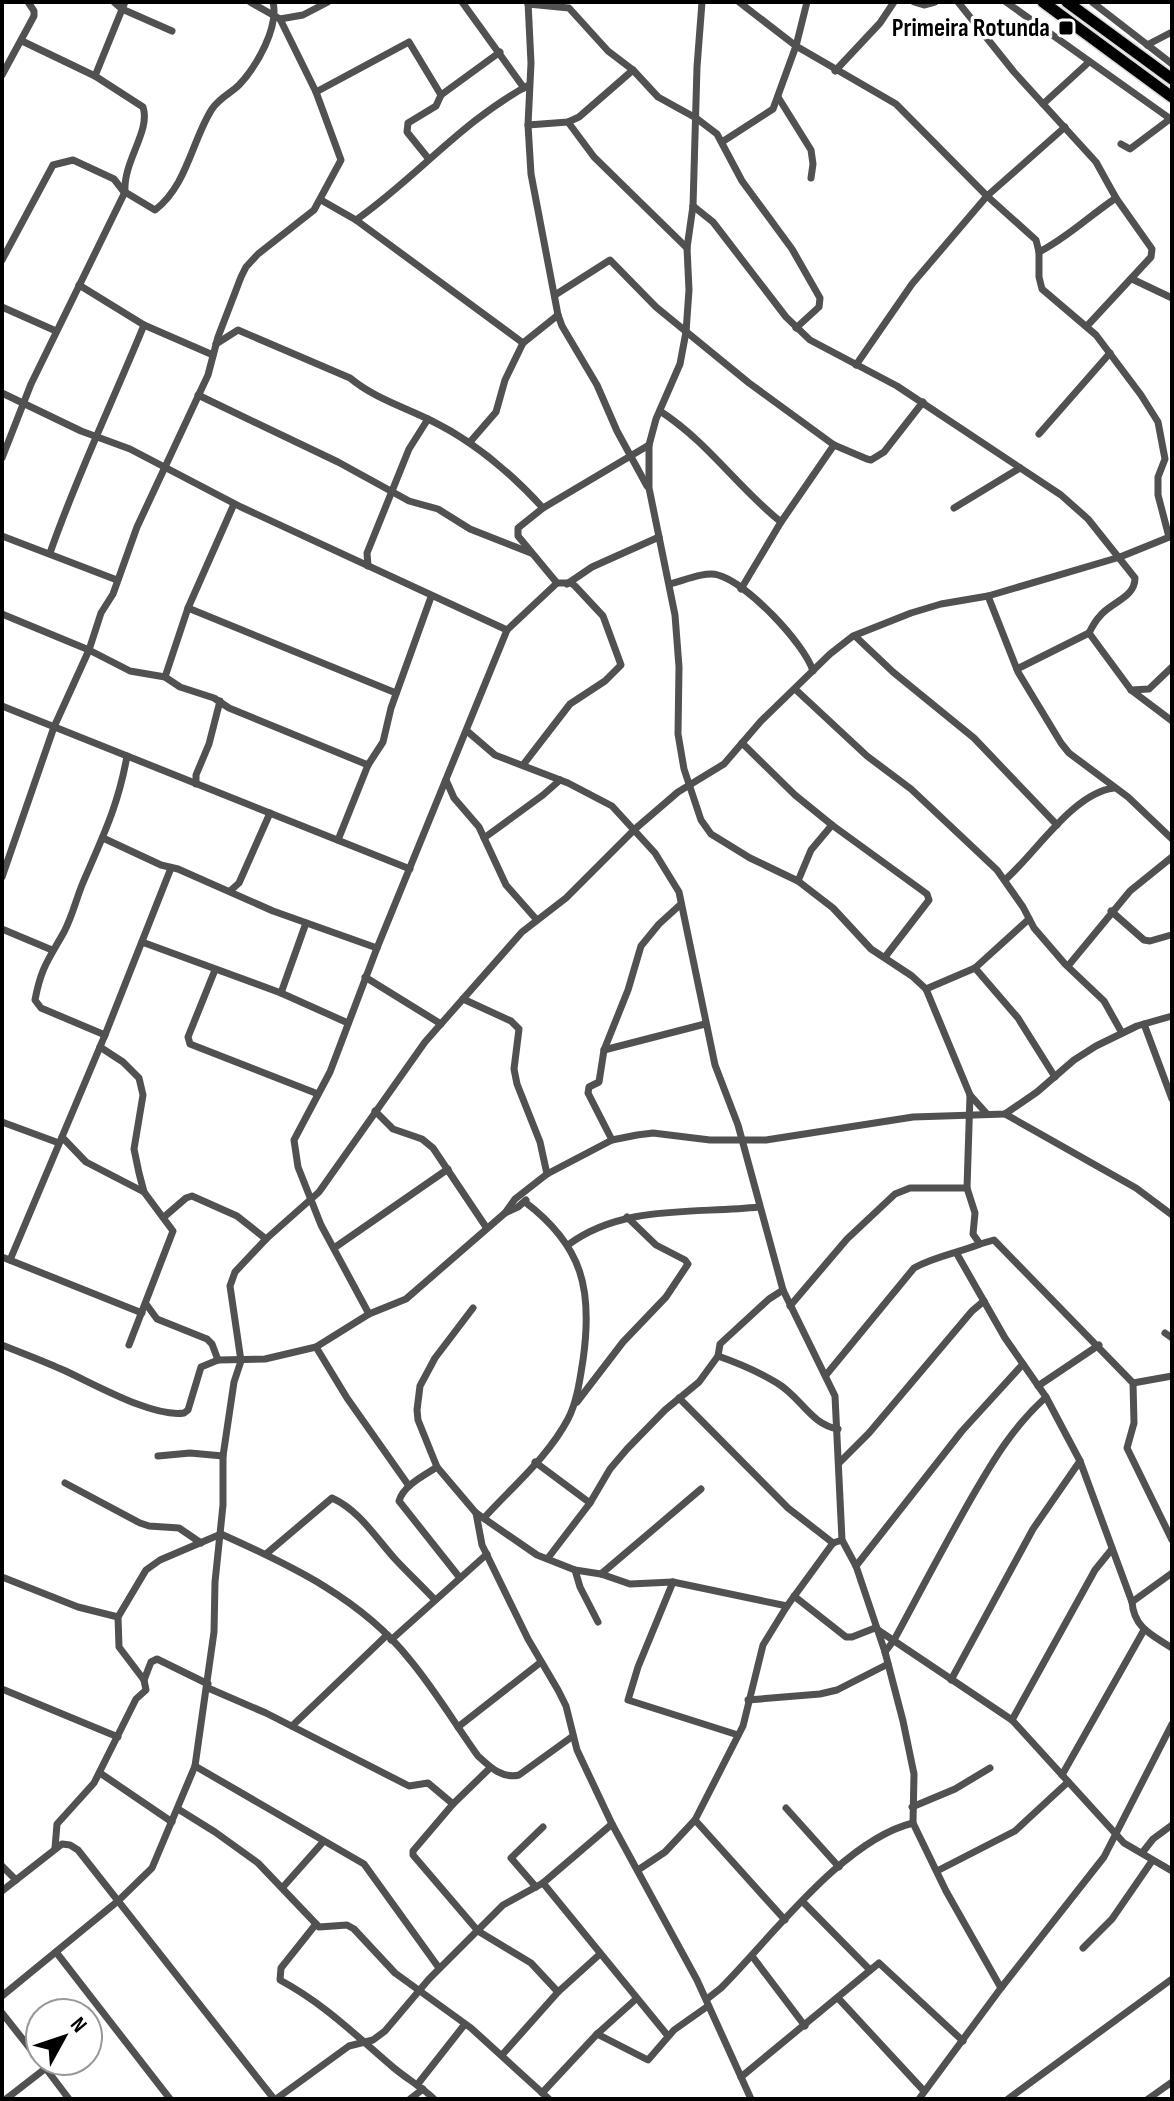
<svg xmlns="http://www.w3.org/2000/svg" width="1174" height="2101" font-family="'Sofia Sans Condensed',sans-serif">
	<rect width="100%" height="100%" fill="#fff"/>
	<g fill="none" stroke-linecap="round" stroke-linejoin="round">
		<defs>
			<g id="primary">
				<path d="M1043,2l129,95"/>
				<path d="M1067,2l105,77"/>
			</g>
		</defs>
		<use href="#primary" stroke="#dbdbdb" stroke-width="14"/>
		<g stroke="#515151" stroke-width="7">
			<path d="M114,2l8,7 50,22"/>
			<path d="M462,2l62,86"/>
			<path d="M528,2l3,61 -3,62 3,49 27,141 4,11 35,59 20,46 30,55"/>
			<path d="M702,2l-5,65 -4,139 -6,42 2,42 -3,42 -6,32 -24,55 -7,26v43l26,127 4,52 -1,67 6,35 17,51 10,14 39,24 48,23 35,27 38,41 41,27 14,13 44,106 -3,93 8,25 -2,21 7,10c-22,9 -45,12 -66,24l-88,107"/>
			<path d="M739,2l57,44 100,58 91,92 49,44 3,12v25l3,12 54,46 45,60 17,27 7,37 -7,18v18l11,42"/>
			<path d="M914,2l10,3 11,-3"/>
			<path d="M958,2l56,70 82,90 20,36 36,51 -1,8 -64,69"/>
			<path d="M1006,2l166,118"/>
			<path d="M1092,2l80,62"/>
			<path d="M528,4l41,4 39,43 25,19 25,27 38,21 21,16 25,47 50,68 28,49 -1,9 -23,21"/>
			<path d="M280,19l23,-4 25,-13"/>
			<path d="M22,41l73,35 48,31c8,24 -20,54 -18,85"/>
			<path d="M1147,45l25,-13"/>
			<path d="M835,71l45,-48 14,-21"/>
			<path d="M2,75l32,-59v-5l-6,-9"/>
			<path d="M95,76l30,-74"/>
			<path d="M316,92l93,-50 32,53"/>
			<path d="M778,97l33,53 2,14 -2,14"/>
			<path d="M1043,104l46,-42"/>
			<path d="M568,122l26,35 93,91"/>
			<path d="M528,125l40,-3 11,-5 54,-47"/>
			<path d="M722,142l51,-33 23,-63 11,-44"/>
			<path d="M1121,144l9,5 40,-30"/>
			<path d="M428,158l-21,-26 1,-9 28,-17 5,-11 59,-43"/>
			<path d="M321,200l35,20 167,123"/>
			<path d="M693,206l20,16 73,95 24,23 87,46 164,109 27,24 47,59c0,20 -24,24 -35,38 -4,4 -8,11 -11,17l42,57 41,31"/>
			<path d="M356,220c60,-42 107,-100 173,-135"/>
			<path d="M1039,252c28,-14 50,-36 77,-54"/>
			<path d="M2,260l51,-95 20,-5 41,19 10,13"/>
			<path d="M1132,279l40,19"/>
			<path d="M555,295l55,-35 46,47 93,76 85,62 33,14 4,1 13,-8 39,-50"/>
			<path d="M2,307l54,24"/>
			<path d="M144,325l69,30"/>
			<path d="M216,344l22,-14 112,48c24,20 54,29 82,43 43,21 78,51 111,87"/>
			<path d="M856,365l56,-81 75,-88 78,-69"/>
			<path d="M2,393l79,38 49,18 111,58 266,123"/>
			<path d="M198,395l140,67 71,39 29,8 32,20 61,24"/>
			<path d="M660,411c49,32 77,76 121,111"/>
			<path d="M1039,434l71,-81"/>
			<path d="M470,442l26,-30 9,-32 18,-37 35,-28"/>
			<path d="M2,458l29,-74 94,-192 30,18c32,-24 37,-70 57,-101 7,-11 19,-16 27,-24 18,-19 40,-58 34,-83"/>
			<path d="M954,508l66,-40"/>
			<path d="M2,536l115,44"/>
			<path d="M50,553c27,-78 63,-152 94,-228l-65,-40"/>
			<path d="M368,566l-1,-13 42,-104 19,-30"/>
			<path d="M567,584l25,-17 67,-30"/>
			<path d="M670,584c13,-3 35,-13 48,-9 29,8 86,68 95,96"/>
			<path d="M741,589l40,-67 53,-77"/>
			<path d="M988,596l30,76 43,71 8,10 59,44 44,42"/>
			<path d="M188,608l208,85"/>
			<path d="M2,614l87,36 41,21 35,6 15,10 34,11 15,10 139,57"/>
			<path d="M855,636l38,36 81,66 83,87"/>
			<path d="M1017,669l72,-36"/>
			<path d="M165,677l23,-69 46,-104"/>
			<path d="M795,689l72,67 44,33 86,81 26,37 11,21 31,36 39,37 18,32"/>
			<path d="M1131,690l18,-1 23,-22"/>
			<path d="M2,706l408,163"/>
			<path d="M467,731l28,24 73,28 44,23 43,47 24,39 36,173 23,60 45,165 52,106 7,144 14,26 29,86 18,69 11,53 -1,49 33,68 55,97"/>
			<path d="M742,743l53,52 37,30 95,69 2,6 -44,57"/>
			<path d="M523,765l47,-61 35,-23 16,-16 -18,-49 -28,-30 -4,-3h-14"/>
			<path d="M446,780l8,18 25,29 27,58 30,34"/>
			<path d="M196,784v-9l13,-31 11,-43"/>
			<path d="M103,838l58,27 17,4 95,42 104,37"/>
			<path d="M484,838l59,-43 17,-15"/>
			<path d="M338,840l30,-75 15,-23 8,-34 40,-111"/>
			<path d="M2,877l52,-150 35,-77 12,-37 12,-19 24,-67 71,-152 10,-38 23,-60 5,-10 12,-13 56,-44 27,-50 -25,-68 -36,-73 -30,-17"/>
			<path d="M1005,880c31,-27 68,-87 109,-92"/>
			<path d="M798,881l13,-31 21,-25"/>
			<path d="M230,891l9,-8 31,-70"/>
			<path d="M1111,911l33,29 6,1 21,-6"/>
			<path d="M2,929l50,21"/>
			<path d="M142,942l139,51 67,30"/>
			<path d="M1068,966l62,-75 42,-34"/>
			<path d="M975,968l43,50 37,59"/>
			<path d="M215,970l-27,67 2,7 128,50"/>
			<path d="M365,977l76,47"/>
			<path d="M926,989l49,-21 54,-49"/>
			<path d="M281,993l25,-70"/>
			<path d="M463,999l48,22 8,8 -5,40 3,15 23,58 7,32"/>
			<path d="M1144,1024l28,75"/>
			<path d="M105,1035l-64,-27 -6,-8c6,-33 14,-41 29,-68 8,-15 12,-32 18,-47 20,-47 36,-78 45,-129"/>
			<path d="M100,1047l23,15 16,16 4,17 -9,54 5,24 5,19 29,39 -44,114"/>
			<path d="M604,1050l101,-26"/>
			<path d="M970,1095l17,19"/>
			<path d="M375,1111l18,18 29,10 11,9 53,79"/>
			<path d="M1005,1114l131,74 36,27"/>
			<path d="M2,1122l57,21"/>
			<path d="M62,1137l24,25 58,30"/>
			<path d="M612,1140l-24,-47 1,-6 10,-5 5,-32 24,-60 13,-44 18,-22 22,-20"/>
			<path d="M505,1213l13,-6 8,-7"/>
			<path d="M164,1217l22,-19 6,-2 45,20 29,23"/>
			<path d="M980,1244l14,-4 139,143 1,40 -7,25 45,92"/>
			<path d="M568,1245c55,-41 126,-31 191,-38"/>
			<path d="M334,1248l114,-79"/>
			<path d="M957,1254l48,84 41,59 34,64 52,141c2,26 20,33 40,46"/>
			<path d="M2,1257l140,56"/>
			<path d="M10,1260l95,-225 66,-167"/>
			<path d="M146,1304l11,15 50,20 5,5 6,16"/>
			<path d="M790,1306l57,-67 48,-45 15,-6h57"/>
			<path d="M473,1308l-38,50 -15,28 -3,24 1,10 19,47 39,46 61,42 38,15 26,4 29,10 43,-2 114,24"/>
			<path d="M369,1314l-48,-89 -23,-58 -4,-27 36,-68 47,-124 130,-318 50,-47 -39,-47v-8l25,-20 106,-63"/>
			<path d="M1165,1333l7,5"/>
			<path d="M2,1345c20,8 39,15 59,24 30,13 91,49 123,44l4,-3 13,-43 17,-7 47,-1 51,-12 53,-33 37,-15 99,-86 10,-14 32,-25 65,-34 25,-5 16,-2 57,7h56l147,-23 92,-3 32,-22 37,-32 22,-14 41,-20 35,-10"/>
			<path d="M316,1347l31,51 62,88"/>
			<path d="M718,1356c20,7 41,16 59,27 24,14 33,41 61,46"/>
			<path d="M1133,1383l39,-7"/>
			<path d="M1038,1386l61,-41"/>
			<path d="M679,1398l109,110 45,35"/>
			<path d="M577,1402l46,-60 43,-45 22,-33 -3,-4 -29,-15 -29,-28"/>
			<path d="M158,1456l32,-3 33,3"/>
			<path d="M535,1462l55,41"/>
			<path d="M839,1463l30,-30 103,-122 12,-10"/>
			<path d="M437,1467c-14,9 -34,19 -38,34l61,77"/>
			<path d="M65,1483l75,40 9,3 30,2 22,15"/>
			<path d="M476,1513l6,32 46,94 30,51 8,16 11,44 35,74 85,156 54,119"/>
			<path d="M484,1518c28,-31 64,-61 84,-99 9,-17 12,-40 15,-59 10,-70 0,-114 -58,-158"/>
			<path d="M266,1554l66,-56c27,12 44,40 63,61 13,14 27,27 40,41"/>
			<path d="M548,1558l42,-55 20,-34 17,-20 38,-39 34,-28 19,-26 2,-12 49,-45 14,-9"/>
			<path d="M856,1566l106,-135 61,-67"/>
			<path d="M575,1570l5,17 18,35"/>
			<path d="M601,1574l100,-85"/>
			<path d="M2,1577l76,30 40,10 28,-47 14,-10 61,-26c69,31 141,65 189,126 25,30 45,64 68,96 12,11 24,23 41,19l54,-39"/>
			<path d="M673,1582l-35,85 -10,33 110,35"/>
			<path d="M794,1596l52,41h6l23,-9 137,92 112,123 48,28"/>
			<path d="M1132,1602l40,-29"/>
			<path d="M391,1640l96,-86"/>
			<path d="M885,1652l9,-12c26,-48 51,-96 78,-143 22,-38 41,-70 74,-100"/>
			<path d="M144,1680l7,-18 6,-3 51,25"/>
			<path d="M951,1680l82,-151 47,-68"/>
			<path d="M208,1688l58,25 143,73 19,-3 25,21"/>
			<path d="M2,1689l116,48"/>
			<path d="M748,1700l72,-6 17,-4 51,-26"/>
			<path d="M1012,1720l83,-150 17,-21"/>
			<path d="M292,1726l95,-91"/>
			<path d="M458,1727l83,-65"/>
			<path d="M195,1766l169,98 75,104"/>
			<path d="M490,1768l-37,36 -40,47v4l65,76 53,32 27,29"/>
			<path d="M100,1773l72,49"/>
			<path d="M1062,1775l82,-145"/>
			<path d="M912,1807l43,-18 35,-21"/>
			<path d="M786,1808l53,59"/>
			<path d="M178,1809l37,23 43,31 61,64 28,-2 7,4 41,44 76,55 78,71"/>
			<path d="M695,1820l90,100"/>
			<path d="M55,1848l2,-24 37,-41 42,-84 10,-9 -2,-10 -25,-33 -1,-30"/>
			<path d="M1142,1853l11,-14 19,-14"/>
			<path d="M2,1866l14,14"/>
			<path d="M638,1870l27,-18 30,-32 48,-94 20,-81 24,-39 46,-63 9,-3"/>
			<path d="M937,1871l78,-40 53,-49"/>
			<path d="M543,1883l125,153"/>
			<path d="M283,1887l40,-45"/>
			<path d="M536,1887l-25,-29 32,-31"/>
			<path d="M2,1891l60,-47 8,1 8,5 196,249"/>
			<path d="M803,1902l67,68"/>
			<path d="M316,1924l-35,44 -1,12c46,25 74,54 114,88 13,11 28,19 40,31"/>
			<path d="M1083,1948l29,-29 40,-58"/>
			<path d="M56,1952l114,147"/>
			<path d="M752,1956l53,70"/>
			<path d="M2,1996l116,-95 34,-33 43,-102 19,-134 1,-50 8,-77v-49l11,-74 7,-21 -11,-75 5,-14 31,-33 53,-47 106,-150 97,-110 44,-34 69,-69 43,-37 46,-28 37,-43 69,-67 23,-18 58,-23 30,-9 47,-8 132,-39 52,-21"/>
			<path d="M838,1998l86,93"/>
			<path d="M707,1999l14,-11c50,-50 122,-148 192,-165"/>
			<path d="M2,2013l38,48"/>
			<path d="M597,2034l51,26 26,-30 34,-24"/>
			<path d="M502,2055l56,-63 42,-38"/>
			<path d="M44,2066l25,33"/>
			<path d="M741,2077l138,-114 84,78"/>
			<path d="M417,2085l48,-61"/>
			<path d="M542,2093l55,-59 39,-35"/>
			<path d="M6,2099l40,-31"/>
			<path d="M276,2099l73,-53 24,-6 12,-9 44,-52 74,-74 40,-22 69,-59"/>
			<path d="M410,2099l13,-10"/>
			<path d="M919,2099l82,-111 103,-131 68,-133"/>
			<path d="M1008,2099l164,-120"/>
			<path d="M1148,2099l24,-17"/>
		</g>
		<use href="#primary" stroke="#000" stroke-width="11"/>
	</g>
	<rect fill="#000" stroke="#fff" stroke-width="3" x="1058" y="20" width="16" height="16" rx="4"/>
	<g text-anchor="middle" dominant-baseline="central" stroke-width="7" stroke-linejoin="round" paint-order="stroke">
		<g font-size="26" font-weight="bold" fill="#000" stroke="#fff" text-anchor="end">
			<text x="1050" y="28">Primeira Rotunda</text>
		</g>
	</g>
	<rect width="1174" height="2101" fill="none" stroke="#000000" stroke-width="8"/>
	<g transform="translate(64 2037) rotate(50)"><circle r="38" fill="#ffffff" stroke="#999999" stroke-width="2"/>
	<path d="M0-6L14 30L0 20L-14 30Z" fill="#000000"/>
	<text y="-12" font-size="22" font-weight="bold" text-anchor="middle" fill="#000000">N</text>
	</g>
</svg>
